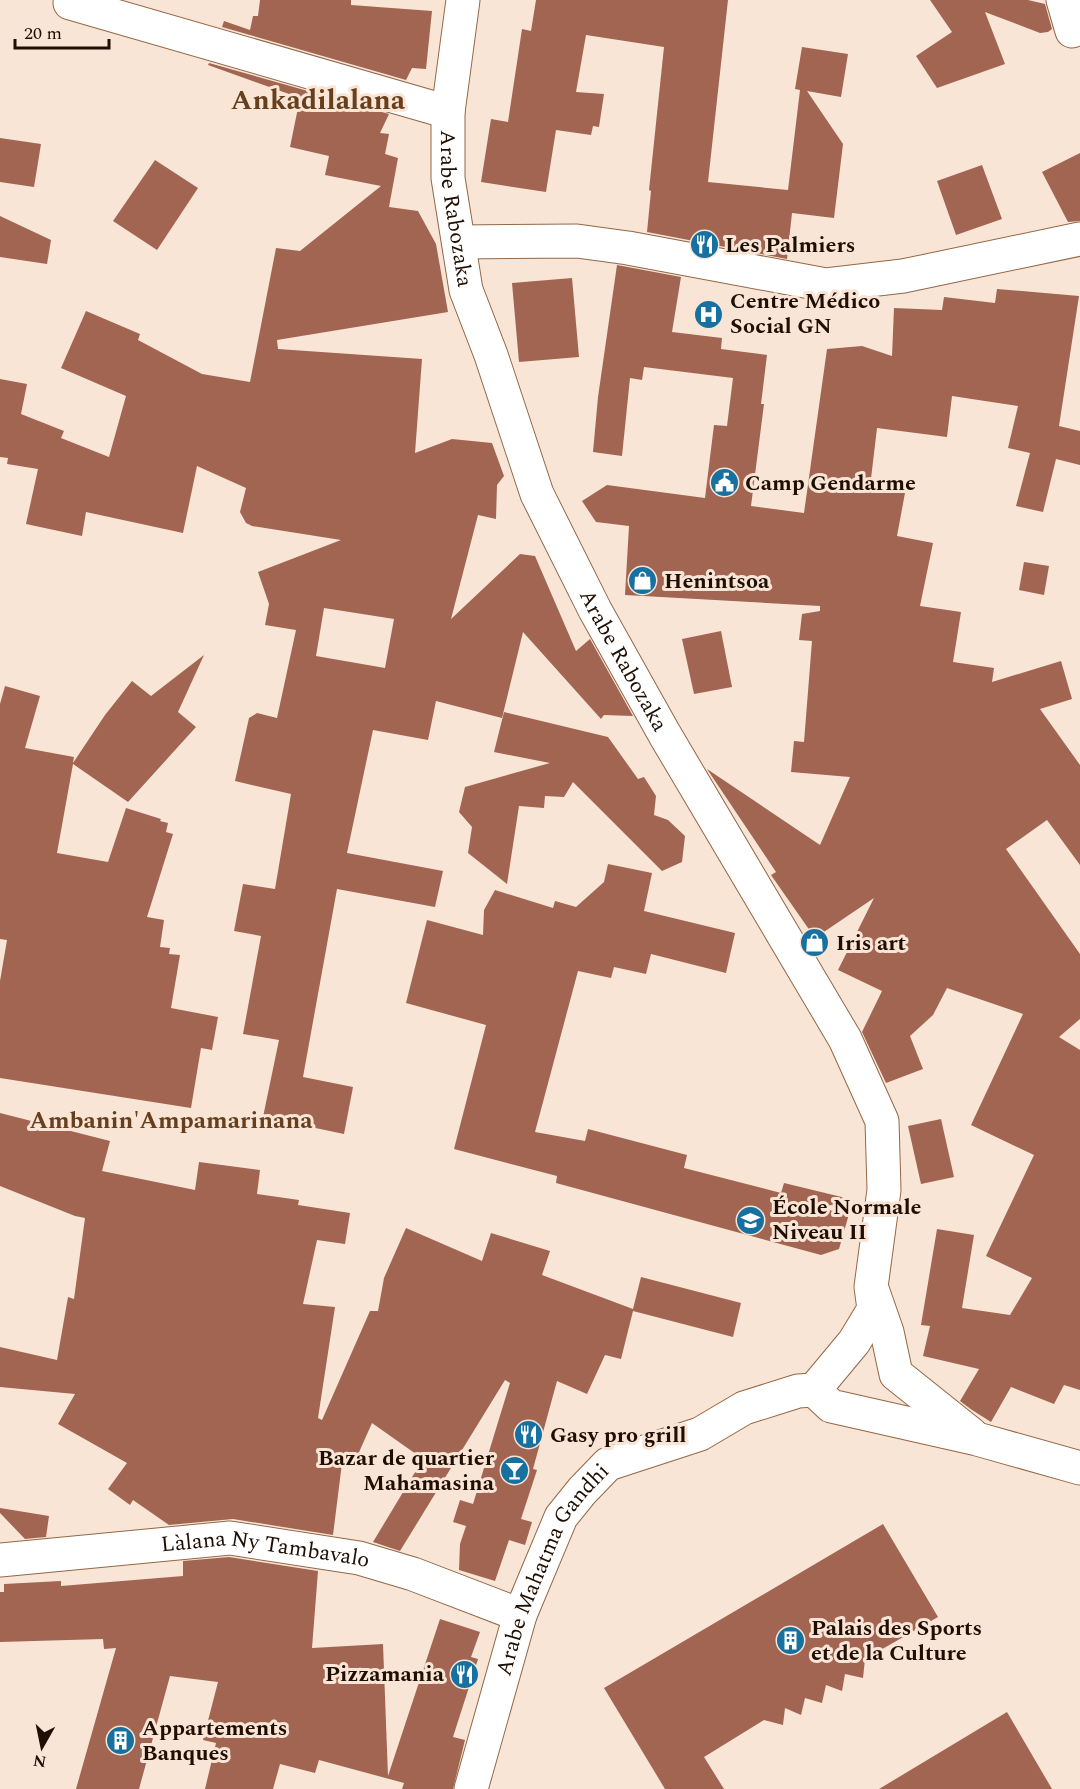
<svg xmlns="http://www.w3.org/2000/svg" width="1080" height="1789" font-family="Spectral,serif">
	<rect width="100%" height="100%" fill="#f9e5d6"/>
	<g fill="#a16552" fill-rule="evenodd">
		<path d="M260,0h91v5l81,6 -6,58 -14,-1 -6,12 -184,-53 2,-6 26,9 3,-14h5z"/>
		<path d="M536,0h192l-20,182 80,8 12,-100 -5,-1 7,-42 46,7 -7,43 -34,-6 36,53 -9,74 -42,-5 -5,46 -140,-27 4,-41 -2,-1 15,-143 -78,-12 -10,57 28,2 -5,33 -6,-1 -2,9 -35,-5 -10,62 -65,-10 10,-63 17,3 14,-93 9,2z"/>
		<path d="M930,0h98l17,4 7,25 -4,3 -8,1 -55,-21 20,52 -68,24 -21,-32 36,-24z"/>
		<path d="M209,63l180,51 -9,19 9,1 -4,20 13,4 -9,49 29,4 18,33 12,68 -171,28 1,9 144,10 -7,94 37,-14 40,4 12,33 -7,9 -1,34 -18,-4 -27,104 69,-65 15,2 41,95 14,-12 43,77 -29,-1 -3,4 -78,-87 -21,86 -66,-17 -8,39 -55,-10 -26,123 96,18 -8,36 -98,-18 -34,188 50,10 -9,47 -81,-17 16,-77 -36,-6 18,-98 -27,-5 9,-47 32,5 16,-95 -56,-13 14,-63 8,-5 20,5 19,-88 -31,-5 4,-21 -11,-32 83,-32 -89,-14 -6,-3 -6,-11 6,-24 -49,-22 -14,67 -97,-21 -4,24 -56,-12 12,-55 -31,-5 1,-6 -8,-1v-78l27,5 -6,30 43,17 -3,7 48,19 17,-61 -65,-28 25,-57 54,23 -2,6 64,34 48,8 26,-134 24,3 81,-65 -56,-11 4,-19 -39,-9 10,-49 -92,-33zM324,608l70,11 -9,49 -69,-12z"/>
		<path d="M0,138l41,6 -7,43 -34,-5z"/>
		<path d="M1080,153v68l-12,1 -26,-50z"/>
		<path d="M155,160l43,28 -41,62 -44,-29z"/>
		<path d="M982,165l20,54 -46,16 -19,-54z"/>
		<path d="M0,216l51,24 -4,24 -47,-7z"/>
		<path d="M617,265l64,12 -9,55 50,6 -1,11 46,6 -6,49h3l-13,102 53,7 23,-164 35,-3 30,10 2,-48 48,2 2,-13 51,6 2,-14 82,7 -20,130 21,5v34l-24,-6 -13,53 -27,-6 14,-53 -22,-5 10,-42 -66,-10 -5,41 -70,-9 -7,59 35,6 -8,43 36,7 -13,63 41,6 -8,50 41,6 -2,14 69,-21 11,38 -32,10 40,56v100l-33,-45 -41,29 74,105v65l-21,18 21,13v340l-16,-5 -10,19 -43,-17 -20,35 -19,-12 -12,-9 19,-32 -56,-13 7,-30 -9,-1 16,-96 37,6 -12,73 48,7 22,-37 -46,-22 48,-101 -63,-30 52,-111 -76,-26 -14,27 -23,21 13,33 -37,14 -24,-51 20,-41 -44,-21 36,-72 -59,40 -44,-63 5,-3 -69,-103 113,76 30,-68 -59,-5 3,-31 10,1 8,-101 -13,-1 3,-26 18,-3v-5l-195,-11 4,-69 -33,-4 -14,-21 25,-16 98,13 9,-73 13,1 6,-48 -89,-11 -2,13 -12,-2 -8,78 -29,-4 5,-55z"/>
		<path d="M572,278l7,79 -60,5 -7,-79z"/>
		<path d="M1024,562l25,4 -5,29 -25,-5z"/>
		<path d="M721,631l11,56 -38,7 -12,-55z"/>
		<path d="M204,655l-26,57 18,15 -68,75 -55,-38 -16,89 51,9 18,-54 35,11 -1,2 8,2 -2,9 7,2 -26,83 17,3 -4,27 10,1 -1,6 11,1 -9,53 47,9 -6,33 -11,-2 -10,60 -191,-30v-97l7,-41 -7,-1v-235l5,-18 35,10 -15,52 49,9 -1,6 32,-48 27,-34 19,15z"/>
		<path d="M504,712l104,25 30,42 6,-2 12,19 -2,19 14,5 17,16 -3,26 -20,9 -89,-89 -9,15 -19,-1 -1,12 -25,-2 -12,78 -39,-31 4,-26 -13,-15 6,-25 85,-24 -56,-11z"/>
		<path d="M608,864l44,9 -8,38 91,22 -9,40 -75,-19 -5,20 -32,-7 -3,11 -33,-7 -43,161 50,9 3,-12 99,26 -3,13 97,25 3,-10 70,17 -36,8 31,6 -10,35 -18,6 -265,-72 1,-7 -103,-27 32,-124 -80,-22 21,-83 56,15 1,-25 11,-20 58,18 2,-7 21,6 28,-25z"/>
		<path d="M0,1113l110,28 -8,30 93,19 4,-28 61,8 -3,24 42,6 -1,5 52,8 -5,31 -28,-4 -14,64 32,3 -17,111 4,2 48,-109h8l6,-33 22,-50 76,33 9,-28 59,18 -8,24 91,34 8,-32 100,26 -8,34 -100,-26 -12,48 -16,-4 -18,39 -30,-13 -24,88 4,1 -16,49 11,3 -7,23 -16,-5 -14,41 -36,-11 1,-26 6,-18 -13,-4 7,-22 13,4 37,-121 -5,-3 -105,171 -27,-9 50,-83 -51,-36 -20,45 -10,-5 -9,72 -100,-16 -64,6 -36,-25 -3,5 -22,-16 19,-26 -69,-39 17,-30 -75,-7v-40l57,13 11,-63 6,2 11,-81 -10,-2 -75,-30z"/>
		<path d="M941,1119l13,58 -33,7 -13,-58z"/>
		<path d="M0,1508l49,8 -3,21 -21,2 -25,-26z"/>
		<path d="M883,1524l55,93 -73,42 -2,19 -18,-4 -3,17 -16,-6 -4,18 -17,-5 -4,17 -16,-7 -2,17 -19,-5 -60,37 20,32h-59l-61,-101z"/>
		<path d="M229,1557l89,14 -6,77 71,-4 5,132 52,-157 40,13 -9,25 7,2 -25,78 12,3 -12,49h-51l2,-6 -85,-23 -4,13 -35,-9 -7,25h-68l11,-46 -13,-3 15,-58 -48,-6 -31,113h-63l40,-141 -12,1 -1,-10 -103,3v-50h4v-8l57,-3v5l122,-10v-15z"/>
		<path d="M1007,1712l45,77h-173z"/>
	</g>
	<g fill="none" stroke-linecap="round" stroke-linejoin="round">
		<defs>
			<g id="minor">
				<path id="s1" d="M463,0l-15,112v66l18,112 25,65 46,139 58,116 70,125 180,304 37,82 2,69 -13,97 3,22 -20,33 -40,48"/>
				<path d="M1063,0l9,31"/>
				<path d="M70,3l378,109"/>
				<path d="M459,242l118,-1 51,7 198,37 77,-9 177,-37"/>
				<path d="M872,1289l15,43 9,42 75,60"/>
				<path d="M814,1390l17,16 146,33 103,29"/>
				<path id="s2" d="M0,1560l230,-22 129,20 54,16 107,41"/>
				<path id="s3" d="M471,1789l49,-174 41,-98 21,-26 26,-27 92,-30 44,-26 54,-17 16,-1"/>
			</g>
		</defs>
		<use href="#minor" stroke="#946745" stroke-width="35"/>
		<use href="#minor" stroke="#fff" stroke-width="33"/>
	</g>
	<defs>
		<symbol id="restaurant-disc" viewBox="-11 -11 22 22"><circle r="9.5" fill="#1671a0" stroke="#f9e5d6"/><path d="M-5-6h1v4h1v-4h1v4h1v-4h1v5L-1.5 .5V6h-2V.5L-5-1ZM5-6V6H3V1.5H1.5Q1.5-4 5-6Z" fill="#fff"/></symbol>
		<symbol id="hospital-disc" viewBox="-11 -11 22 22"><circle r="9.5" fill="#1671a0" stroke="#f9e5d6"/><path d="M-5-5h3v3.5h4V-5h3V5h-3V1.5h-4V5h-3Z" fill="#fff"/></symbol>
		<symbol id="civic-disc" viewBox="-11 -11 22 22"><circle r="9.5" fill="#1671a0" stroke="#f9e5d6"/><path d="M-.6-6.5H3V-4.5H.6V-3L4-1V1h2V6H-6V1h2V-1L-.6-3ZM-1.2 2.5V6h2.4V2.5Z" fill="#fff"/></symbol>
		<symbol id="shop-disc" viewBox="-11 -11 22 22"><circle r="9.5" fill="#1671a0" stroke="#f9e5d6"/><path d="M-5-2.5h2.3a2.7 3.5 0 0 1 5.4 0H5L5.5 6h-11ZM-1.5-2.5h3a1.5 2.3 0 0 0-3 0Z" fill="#fff"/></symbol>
		<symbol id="school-disc" viewBox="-11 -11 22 22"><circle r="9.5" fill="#1671a0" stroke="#f9e5d6"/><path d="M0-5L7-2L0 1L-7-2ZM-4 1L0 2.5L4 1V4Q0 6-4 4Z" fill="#fff"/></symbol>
		<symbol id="bar-disc" viewBox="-11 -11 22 22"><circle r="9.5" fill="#1671a0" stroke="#f9e5d6"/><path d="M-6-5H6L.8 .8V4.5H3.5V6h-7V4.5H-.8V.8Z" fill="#fff"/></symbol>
		<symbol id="building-disc" viewBox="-11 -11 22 22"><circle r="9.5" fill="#1671a0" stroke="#f9e5d6"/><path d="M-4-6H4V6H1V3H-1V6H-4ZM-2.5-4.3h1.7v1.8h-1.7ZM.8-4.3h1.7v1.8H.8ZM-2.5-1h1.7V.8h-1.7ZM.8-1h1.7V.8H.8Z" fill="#fff"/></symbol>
	</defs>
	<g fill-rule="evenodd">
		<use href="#restaurant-disc" x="688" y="228" width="33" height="33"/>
		<use href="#hospital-disc" x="692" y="298" width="33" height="33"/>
		<use href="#civic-disc" x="708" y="466" width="33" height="33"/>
		<use href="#shop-disc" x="626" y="564" width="33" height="33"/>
		<use href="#shop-disc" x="798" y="926" width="33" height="33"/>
		<use href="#school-disc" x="734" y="1204" width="33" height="33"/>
		<use href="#restaurant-disc" x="512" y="1418" width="33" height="33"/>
		<use href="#bar-disc" x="498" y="1454" width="33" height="33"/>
		<use href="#building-disc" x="774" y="1624" width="33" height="33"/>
		<use href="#restaurant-disc" x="448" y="1658" width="33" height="33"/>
		<use href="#building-disc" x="104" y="1724" width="33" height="33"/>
	</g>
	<g text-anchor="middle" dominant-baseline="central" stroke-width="6" stroke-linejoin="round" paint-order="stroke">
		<g font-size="22" fill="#1f0e02" stroke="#f9e5d6">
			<text stroke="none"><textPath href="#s1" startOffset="210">Arabe Rabozaka</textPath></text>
			<text stroke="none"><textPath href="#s1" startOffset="696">Arabe Rabozaka</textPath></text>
			<text stroke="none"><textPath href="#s2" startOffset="267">Làlana Ny Tambavalo</textPath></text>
			<text stroke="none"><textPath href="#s3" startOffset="236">Arabe Mahatma Gandhi</textPath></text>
		</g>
		<g font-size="22" font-weight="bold" fill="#1f0e02" stroke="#f9e5d6" text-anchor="start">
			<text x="725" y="245">Les Palmiers</text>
			<text x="730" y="301">Centre Médico<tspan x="730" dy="25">Social GN</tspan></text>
			<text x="745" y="483">Camp Gendarme</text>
			<text x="664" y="581">Henintsoa</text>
			<text x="836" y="943">Iris art</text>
			<text x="772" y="1207">École Normale<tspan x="772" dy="25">Niveau II</tspan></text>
			<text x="550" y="1435">Gasy pro grill</text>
			<text x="494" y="1458" text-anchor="end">Bazar de quartier<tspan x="494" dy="25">Mahamasina</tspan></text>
			<text x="811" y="1628">Palais des Sports<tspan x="811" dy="25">et de la Culture</tspan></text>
			<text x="444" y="1674" text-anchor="end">Pizzamania</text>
			<text x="142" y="1728">Appartements<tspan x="142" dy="25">Banques</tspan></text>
		</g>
		<g font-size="24" font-weight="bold" fill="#683f1c" stroke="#f9e5d6">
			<text x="171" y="1121">Ambanin'Ampamarinana</text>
		</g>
		<g font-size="28" font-weight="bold" fill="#683f1c" stroke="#f9e5d6">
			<text x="318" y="100">Ankadilalana</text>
		</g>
	</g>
	<g transform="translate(42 1747) rotate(189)" stroke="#f9e5d6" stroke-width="4.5" paint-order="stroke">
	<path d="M0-4.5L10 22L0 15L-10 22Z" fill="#1f0e02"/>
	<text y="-9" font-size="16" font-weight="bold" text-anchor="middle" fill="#1f0e02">N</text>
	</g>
	<path d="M15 39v9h94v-9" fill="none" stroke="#1f0e02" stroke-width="3"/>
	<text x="24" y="39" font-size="18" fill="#1f0e02" stroke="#f9e5d6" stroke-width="4.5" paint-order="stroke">20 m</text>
</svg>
